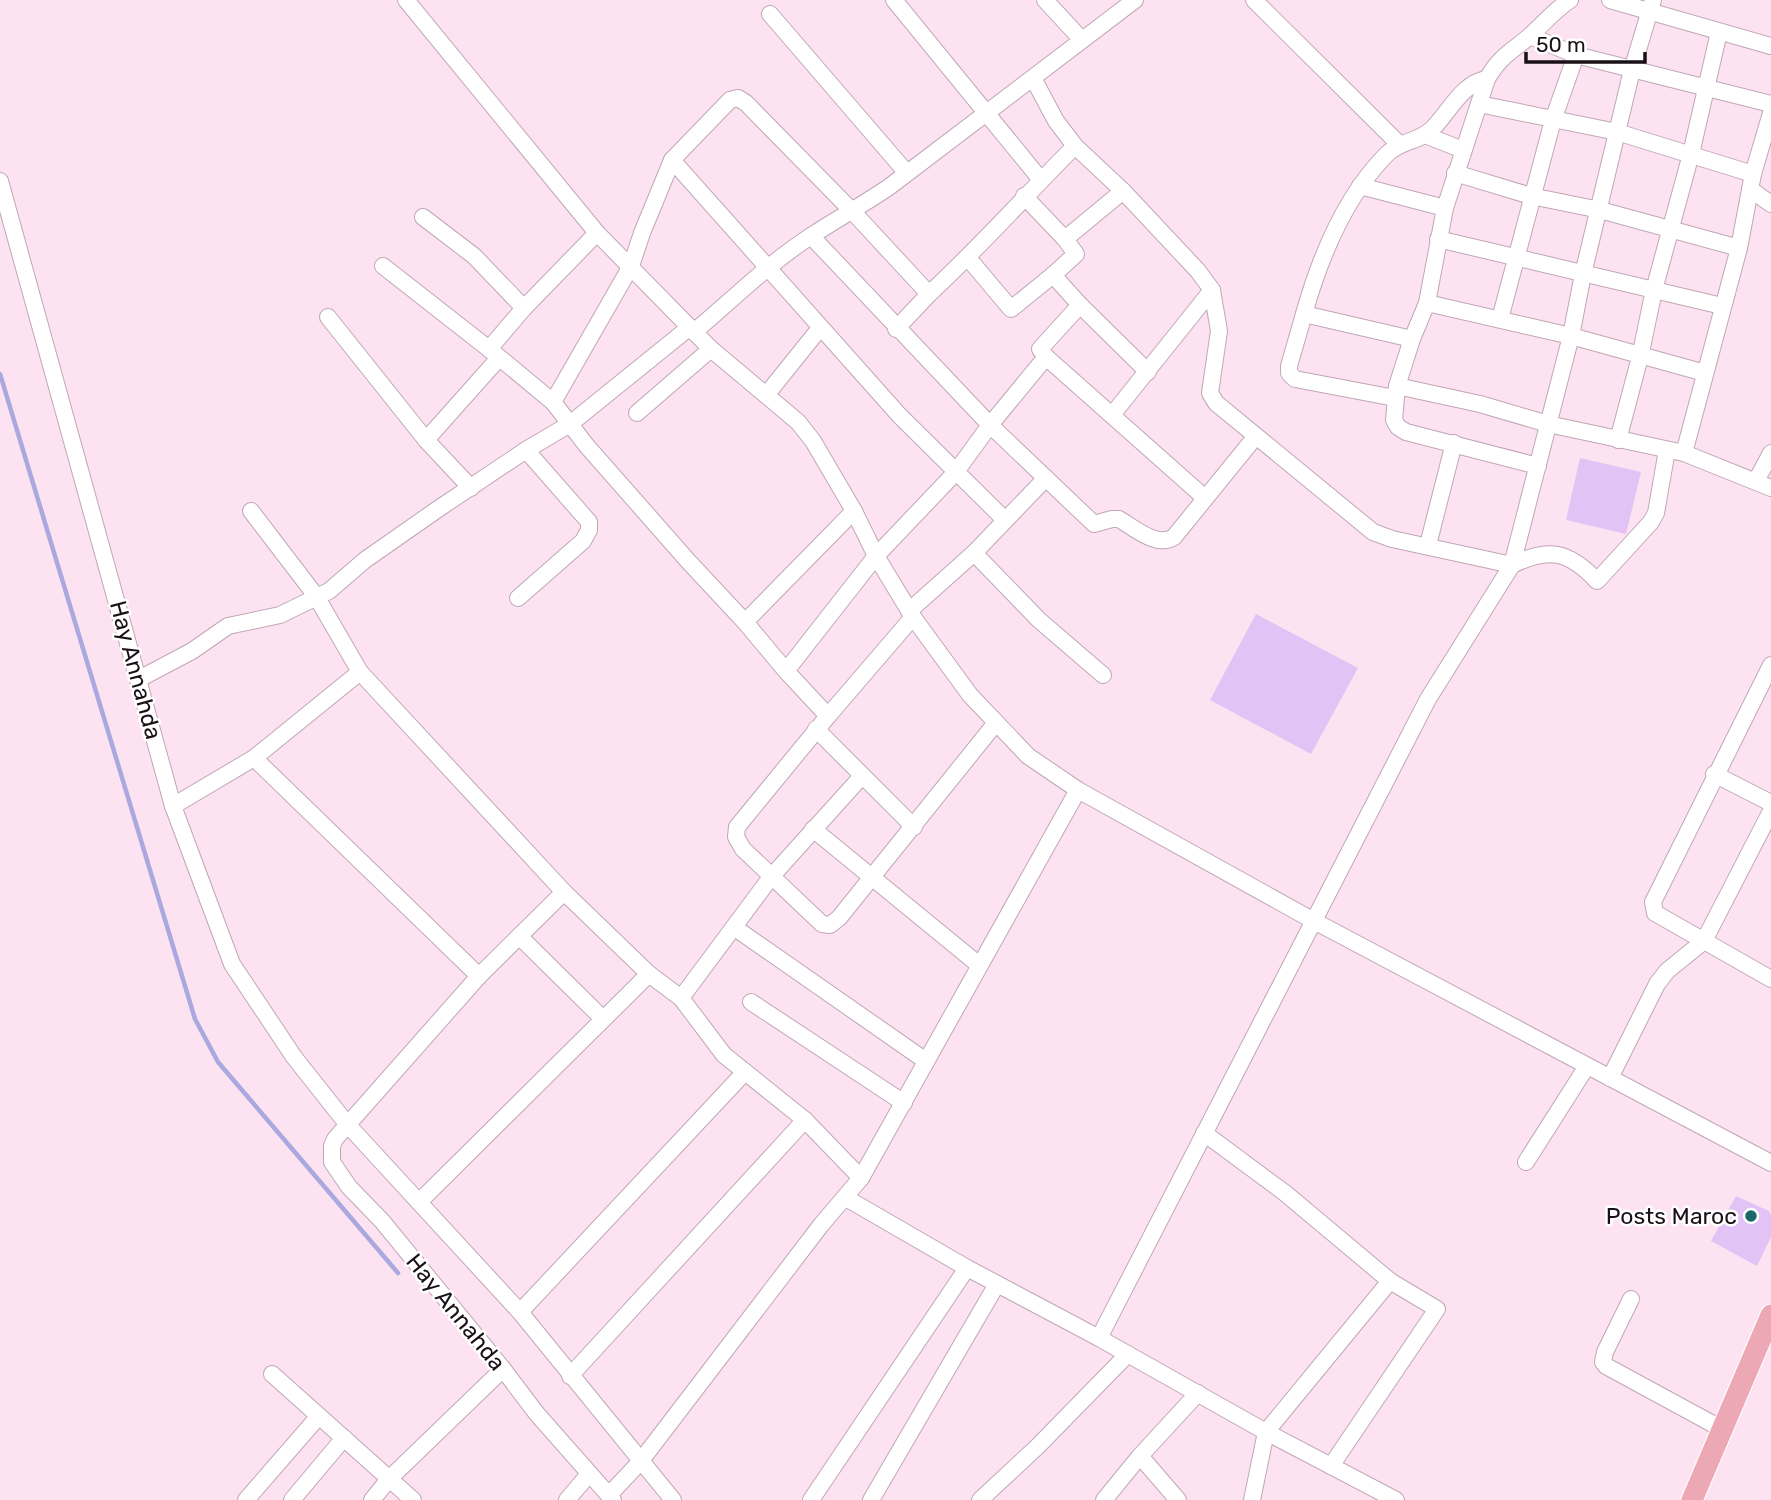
<svg xmlns="http://www.w3.org/2000/svg" width="1771" height="1500" font-family="Rubik,sans-serif">
	<rect width="100%" height="100%" fill="#fde2f2"/>
	<g fill="none" stroke-linecap="round" stroke-linejoin="round">
		<path stroke="#a9a9df" stroke-width="4.5" d="M0,374l195,645 23,43 180,211"/>
	</g>
	<g fill="#e3c3f6">
		<path d="M1580,458l61,14 -15,62 -60,-14z"/>
		<path d="M1256,614l102,54 -47,86 -101,-54z"/>
		<path d="M1736,1196l33,15 2,5v21l-14,29 -46,-25z"/>
	</g>
	<g fill="none" stroke-linecap="round" stroke-linejoin="round">
		<defs>
			<g id="minor">
				<path d="M406,0l191,233 114,116 87,73 15,19 41,70 22,45 37,61 57,78 58,61 50,34 236,131 457,242"/>
				<path d="M894,0l147,180"/>
				<path d="M1045,0l36,39"/>
				<path d="M1254,0l145,144"/>
				<path d="M1610,0l161,46"/>
				<path d="M770,14l136,158"/>
				<path d="M1530,36l46,19 195,49"/>
				<path d="M1033,78l23,43 19,25 48,45 75,80 14,19 7,41 -9,62 6,10 157,129 19,7 120,26c37,-18 57,-14 85,16l54,-59 5,-9 11,-63"/>
				<path d="M1479,104l138,28 136,42"/>
				<path d="M1425,135l38,15"/>
				<path d="M672,160l227,255 106,105"/>
				<path d="M1455,173l76,23 69,14 139,38"/>
				<path d="M0,181l173,625 59,158 62,93 53,67 173,188 153,188"/>
				<path d="M1360,186l85,22"/>
				<path d="M1750,189l21,15"/>
				<path d="M1024,196l41,43"/>
				<path d="M423,217l51,39 50,52"/>
				<path d="M597,233l-73,75 -35,41 64,53 33,43 102,116 57,61 41,49 42,45 85,-99"/>
				<path d="M811,236l179,189 104,99 18,-5h7c15,9 38,29 55,18l82,-101"/>
				<path d="M1438,239l284,67"/>
				<path d="M968,258l43,51 42,-34"/>
				<path d="M383,266l106,83"/>
				<path d="M929,294c51,-47 97,-99 146,-148"/>
				<path d="M1427,303l144,33 134,37"/>
				<path d="M1080,305l-27,-30 23,-21 -11,-15 58,-48"/>
				<path d="M1304,314l-15,52v7l6,6 100,19"/>
				<path d="M328,317l98,123 45,48"/>
				<path d="M1500,319l53,-199 23,-65"/>
				<path d="M694,332c38,-32 75,-69 117,-96 26,-17 53,-32 78,-49l246,-187"/>
				<path d="M1412,339l-108,-25c16,-57 41,-118 83,-160 14,-14 33,-12 46,-26 17,-17 29,-45 54,-49"/>
				<path d="M1046,357l-6,-8 40,-44 68,67"/>
				<path d="M1397,386l83,18 68,20 136,29 87,35"/>
				<path d="M767,394l53,-66"/>
				<path d="M553,402l78,-136 11,-33 30,-73 58,-60 8,-2 8,5 107,109 76,82 -33,35"/>
				<path d="M637,413l74,-64"/>
				<path d="M1112,415l100,-125"/>
				<path d="M426,440l73,-82"/>
				<path d="M1618,440l22,-83 14,-67 37,-136 28,-122"/>
				<path d="M1684,453l55,-205 14,-74 18,-61"/>
				<path d="M1538,466l-132,-34 -8,-5 -4,-7 3,-34 15,-47 15,-36 18,-95 42,-129c14,-25 27,-28 46,-46 12,-11 23,-24 37,-33"/>
				<path d="M1756,481l15,-28"/>
				<path d="M251,511l65,85 44,76 204,220"/>
				<path d="M1428,545l26,-102"/>
				<path d="M974,553l65,67 64,55"/>
				<path d="M518,598l65,-57 6,-11v-8l-63,-72"/>
				<path d="M909,611l65,-58 72,-75"/>
				<path d="M745,622l109,-111"/>
				<path d="M1771,665l-118,237 2,11 116,66"/>
				<path d="M786,671l90,-115 79,-83 35,-48 56,-68 159,141"/>
				<path d="M139,679l53,-28 36,-25 52,-11 49,-24 36,-31 73,-51 88,-59 44,-26 120,-97"/>
				<path d="M828,716l-91,111 -1,10 7,12 79,75 8,1 9,-7 156,-194"/>
				<path d="M816,729l98,98"/>
				<path d="M254,758l225,218"/>
				<path d="M1714,774l57,29"/>
				<path d="M173,806l81,-48 106,-86"/>
				<path d="M813,829l166,136"/>
				<path d="M735,928l191,133"/>
				<path d="M519,936l84,83"/>
				<path d="M681,998l90,-121 91,-101"/>
				<path d="M751,1002l153,101"/>
				<path d="M1610,1078l47,-94 10,-13 37,-30 67,-130"/>
				<path d="M1204,1133l81,60 105,88 47,28 -106,157"/>
				<path d="M1526,1162l61,-96"/>
				<path d="M846,1198l121,70 132,70 167,94 130,68"/>
				<path d="M419,1202l230,-228"/>
				<path d="M1631,1299l-26,53 -2,10 3,4 116,63"/>
				<path d="M520,1312l225,-240"/>
				<path d="M1099,1338l329,-639 84,-134 59,-229 12,-62 49,-204 21,-70"/>
				<path d="M272,1374l141,126"/>
				<path d="M570,1376l235,-256"/>
				<path d="M1140,1456l38,44"/>
				<path d="M609,1495l31,-33 181,-237 40,-47 217,-388"/>
				<path d="M246,1500l73,-84"/>
				<path d="M292,1500l52,-62"/>
				<path d="M372,1500l17,-21 114,-110"/>
				<path d="M567,1500l22,-26"/>
				<path d="M613,1500l-76,-86 -34,-45 -121,-148 -33,-34 -17,-25v-16l3,-7 144,-163 85,-84 85,82 32,24 43,57 81,65 56,58"/>
				<path d="M811,1500l156,-232"/>
				<path d="M871,1500l126,-216"/>
				<path d="M980,1500l57,-53 91,-93"/>
				<path d="M1104,1500l36,-44 58,-63"/>
				<path d="M1252,1500l14,-68 124,-151"/>
			</g>
			<path id="major" d="M1692,1500l79,-185"/>
		</defs>
		<use href="#minor" stroke="#c0a7b6" stroke-width="18"/>
		<use href="#major" stroke="#fff" stroke-width="23"/>
		<use href="#minor" stroke="#fff" stroke-width="16"/>
		<use href="#major" stroke="#eca9b5" stroke-width="21"/>
	</g>
	<circle fill="#1b686b" stroke="#fff" stroke-width="2.5" cx="1751" cy="1216" r="7"/>
	<g text-anchor="middle" dominant-baseline="central" stroke-width="5" stroke-linejoin="round" paint-order="stroke">
		<g font-size="23" fill="#1a1117" stroke="#fff">
			<text transform="translate(136 670) rotate(75)">Hay Annahda</text>
			<text transform="translate(456 1312) rotate(51)">Hay Annahda</text>
		</g>
		<g font-size="23" fill="#1a1117" stroke="#fff" text-anchor="end">
			<text x="1737" y="1216">Posts Maroc</text>
		</g>
	</g>
	<path d="M1526 52v10h119v-10" fill="none" stroke="#1a1117" stroke-width="3.5"/>
	<text x="1536" y="52" font-size="21" fill="#1a1117" stroke="#ffffff" stroke-width="5" paint-order="stroke">50 m</text>
</svg>
